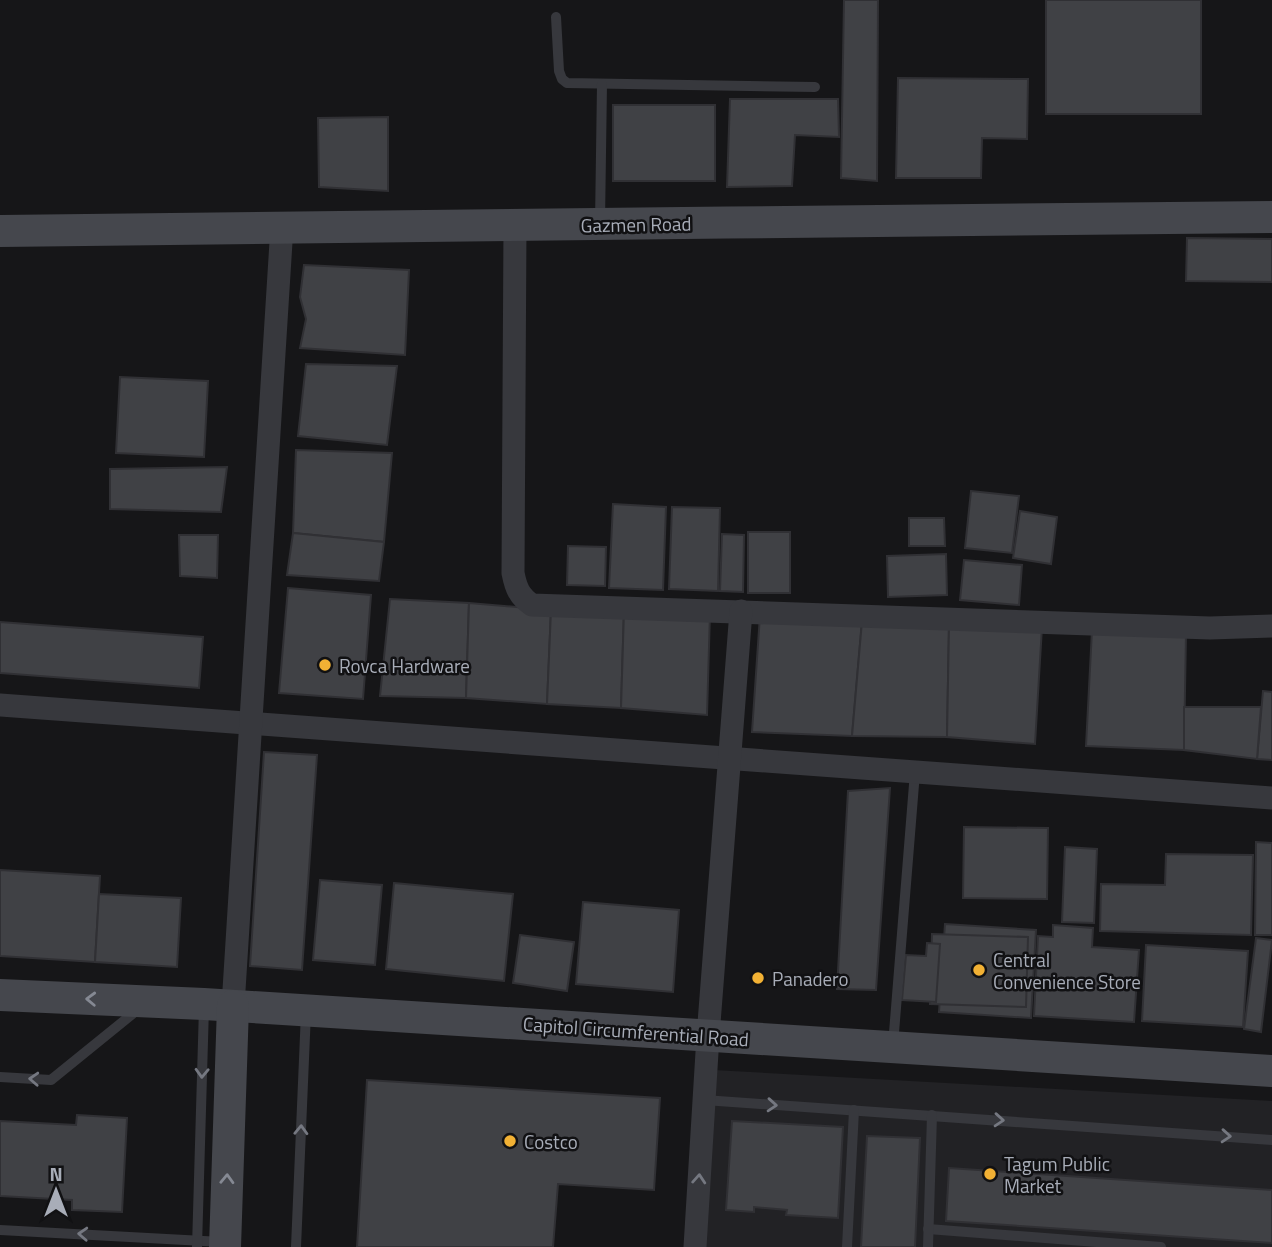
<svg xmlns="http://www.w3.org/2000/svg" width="1272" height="1247" font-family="'Titillium Web',sans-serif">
	<rect width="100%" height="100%" fill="#161618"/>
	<path fill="#222225" d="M713,1070l559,31v146h-569z"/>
	<g fill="#404145" stroke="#303034" stroke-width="2">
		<path d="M844,0h34l-1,181 -36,-3z"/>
		<rect x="1046" y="0" width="155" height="114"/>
		<path d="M898,78l130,1 -1,60 -45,-1 -1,40h-85z"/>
		<path d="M730,99h108l1,38 -44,-2 -3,51 -65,1z"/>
		<rect x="613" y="105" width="102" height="76"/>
		<path d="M388,117v74l-69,-4 -1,-69z"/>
		<path d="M1187,238l85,1v43l-86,-1z"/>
		<path d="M304,265l105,5 -4,85 -105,-7 6,-29 -6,-22z"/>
		<path d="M306,364l91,2 -10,79 -89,-9z"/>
		<path d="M120,377l88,4 -4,76 -88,-4z"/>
		<path d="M296,450l96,3 -8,89 -91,-9z"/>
		<path d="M227,467l-6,45 -111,-3v-40z"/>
		<path d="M971,491l48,5 -7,57 -47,-5z"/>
		<path d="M613,504l53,3 -3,83 -54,-2z"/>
		<path d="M672,507l48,1 -2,83 -49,-2z"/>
		<path d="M1020,511l37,6 -6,47 -38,-6z"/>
		<path d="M909,518h35l1,28h-36z"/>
		<rect x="748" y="532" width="42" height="61"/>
		<path d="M293,533l91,9 -5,39 -92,-6z"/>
		<path d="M722,534l22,1 -1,57 -23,-1z"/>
		<path d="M179,535h39l-1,43 -37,-2z"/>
		<path d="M568,546l38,1 -1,39 -38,-1z"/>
		<path d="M946,554l1,41 -59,2 -1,-41z"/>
		<path d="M964,560l58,5 -3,40 -59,-5z"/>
		<path d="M288,588l83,7 -8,104 -84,-6z"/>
		<path d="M390,599l79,4 -3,95 -86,-2z"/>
		<path d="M469,603l82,7 -4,94 -81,-6z"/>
		<path d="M551,610h73l-3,98 -74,-4z"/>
		<path d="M624,610l86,3 -3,102 -86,-7z"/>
		<path d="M760,615l102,6 -10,115 -100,-4z"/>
		<path d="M862,621l87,5 -2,111 -95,-1z"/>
		<path d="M0,622l203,15 -4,51 -199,-15z"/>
		<path d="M949,626l93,1 -7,117 -88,-7z"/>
		<path d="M1092,630l94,3 -2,117 -98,-4z"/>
		<path d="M1263,691l9,1v68l-15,-1z"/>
		<path d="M1184,707h77l-4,52 -73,-9z"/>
		<path d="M264,752l53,3 -15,215 -52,-4z"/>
		<path d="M890,788l-14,202 -39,-1 11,-198z"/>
		<path d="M964,827l84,1 -1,71 -84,-1z"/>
		<path d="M1256,842l16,1v92h-17z"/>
		<path d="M1065,847l32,2 -3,74 -32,-1z"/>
		<path d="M1166,854l87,1 -2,80 -151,-4 1,-47 64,1z"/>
		<path d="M0,870l100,6 -5,86 -95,-6z"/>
		<path d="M320,880l62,5 -7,80 -62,-5z"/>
		<path d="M394,883l119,11 -9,87 -118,-12z"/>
		<path d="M99,894l82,4 -4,69 -82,-5z"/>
		<path d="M583,902l96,8 -6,82 -97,-8z"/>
		<path d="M945,924l91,6 -5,88 -92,-6z"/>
		<path d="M1053,925l40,3 -1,19 47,3 -5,72 -100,-6 4,-80 15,1z"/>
		<path d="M932,934l96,3 -2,70 -96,-3z"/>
		<path d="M520,935l54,7 -7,49 -54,-8z"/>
		<path d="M1256,938l16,2 -11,92 -17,-3z"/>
		<path d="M927,943l13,1 -4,58 -34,-2 4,-45 20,1z"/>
		<path d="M1146,945l102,6 -5,76 -101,-6z"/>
		<path d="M367,1080l293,18 -6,92 -96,-6 -5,63h-196z"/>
		<path d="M77,1115l50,3 -5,94 -50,-2v-10l-72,-4v-75l76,4z"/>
		<path d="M732,1121l111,6 -5,91 -52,-3 1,-5 -33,-3v5l-28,-2z"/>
		<path d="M867,1136l53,2 -5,109h-54z"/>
		<path d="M949,1168l323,22v53l-326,-22z"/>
	</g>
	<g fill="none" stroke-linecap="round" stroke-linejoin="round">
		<g stroke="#37383d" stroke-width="10">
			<path d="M556,17l3,54 3,8 5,4 248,4"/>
			<path d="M600,222l2,-138"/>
			<path d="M893,1045l22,-273"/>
			<path d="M0,1077l51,3 90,-73"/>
			<path d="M704,1100l568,40"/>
			<path d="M928,1229l233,18"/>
			<path d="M0,1230l222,12"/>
			<path d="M197,1247l7,-240"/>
			<path d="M296,1247l10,-235"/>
			<path d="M847,1247l7,-137"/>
			<path d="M928,1247l4,-132"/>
		</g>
		<g stroke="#37383d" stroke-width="23">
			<path d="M515,226l-2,347c3,15 6,23 19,32l678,23 62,-2"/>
			<path d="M0,705l1272,93"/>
			<path d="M233,1006l49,-780"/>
			<path d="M695,1247l13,-211 33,-425"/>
		</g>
		<g stroke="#45474d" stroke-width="32">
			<path d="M0,231c424,-8 848,-8 1272,-14"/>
			<path d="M0,995l204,9 1068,67"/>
			<path d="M225,1247l8,-241"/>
		</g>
	</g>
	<defs><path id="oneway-chevron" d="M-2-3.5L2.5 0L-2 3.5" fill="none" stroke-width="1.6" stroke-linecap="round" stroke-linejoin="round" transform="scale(1.75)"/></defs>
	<g stroke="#858993">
		<use href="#oneway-chevron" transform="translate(91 999) rotate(-178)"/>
		<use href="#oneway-chevron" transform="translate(227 1179) rotate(-88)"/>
	</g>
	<g stroke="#757881">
		<use href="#oneway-chevron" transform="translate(202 1073) rotate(92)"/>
		<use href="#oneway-chevron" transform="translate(34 1079) rotate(-177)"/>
		<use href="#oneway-chevron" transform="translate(772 1105) rotate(4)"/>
		<use href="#oneway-chevron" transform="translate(999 1120) rotate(4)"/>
		<use href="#oneway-chevron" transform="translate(301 1130) rotate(-88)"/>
		<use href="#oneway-chevron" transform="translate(1226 1136) rotate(4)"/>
		<use href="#oneway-chevron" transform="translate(699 1179) rotate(-86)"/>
		<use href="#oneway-chevron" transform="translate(83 1234) rotate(-177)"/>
	</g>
	<g fill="#f2b134" stroke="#111113" stroke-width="2.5">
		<circle cx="325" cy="665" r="7"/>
		<circle cx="979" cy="970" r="7"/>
		<circle cx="758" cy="978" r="7"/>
		<circle cx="510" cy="1141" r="7"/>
		<circle cx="990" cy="1174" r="7"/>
	</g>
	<g text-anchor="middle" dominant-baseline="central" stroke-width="5" stroke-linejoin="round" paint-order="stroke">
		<g font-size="19" fill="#a8adb8" stroke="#111113">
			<text transform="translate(636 224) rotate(-1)">Gazmen Road</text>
			<text transform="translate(636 1031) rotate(4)">Capitol Circumferential Road</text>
		</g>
		<g font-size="19" fill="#a8adb8" stroke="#111113" text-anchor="start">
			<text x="339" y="665">Rovca Hardware</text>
			<text x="993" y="959">Central<tspan x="993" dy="22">Convenience Store</tspan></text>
			<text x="772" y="978">Panadero</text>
			<text x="524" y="1141">Costco</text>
			<text x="1004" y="1163">Tagum Public<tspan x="1004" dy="22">Market</tspan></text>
		</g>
	</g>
	<g transform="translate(56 1191)" stroke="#111113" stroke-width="5" paint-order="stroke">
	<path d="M0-5L12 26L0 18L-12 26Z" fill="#a8adb8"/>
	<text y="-10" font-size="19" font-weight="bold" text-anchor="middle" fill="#a8adb8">N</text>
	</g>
</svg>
